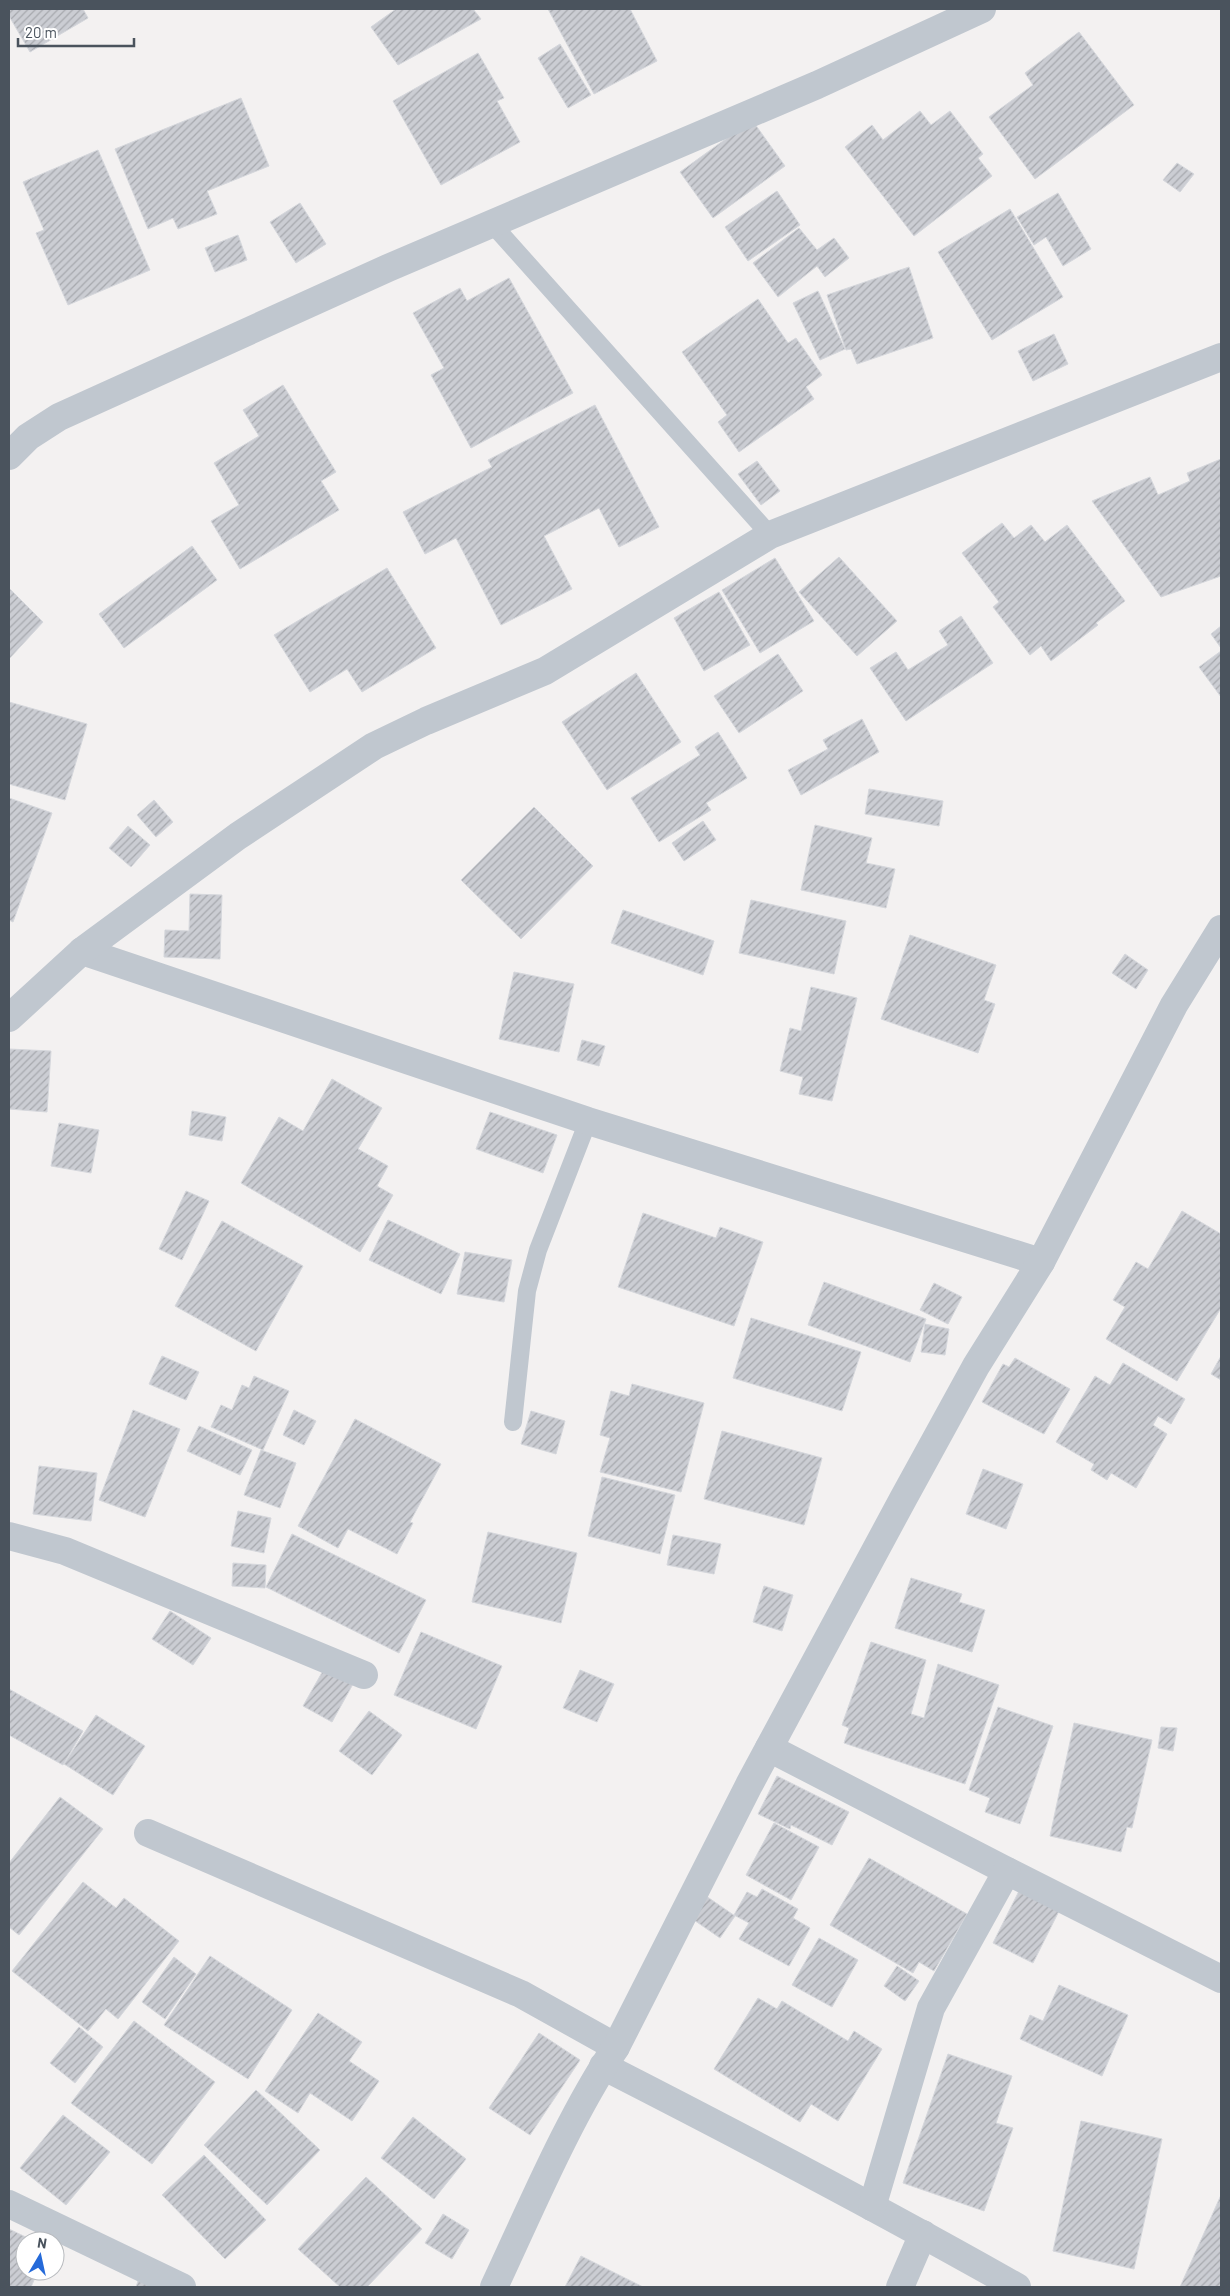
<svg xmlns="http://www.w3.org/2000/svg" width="1230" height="2296" font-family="Barlow,sans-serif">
	<defs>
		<pattern id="building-hatch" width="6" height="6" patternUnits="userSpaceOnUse" patternTransform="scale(1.25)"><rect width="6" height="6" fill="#cbcdd3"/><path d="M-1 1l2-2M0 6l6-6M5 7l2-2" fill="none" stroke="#a7a9ae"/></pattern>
	</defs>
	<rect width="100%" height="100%" fill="#f3f1f1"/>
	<g fill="url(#building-hatch)" stroke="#d5d7dc">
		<path d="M9,9h74l5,9 -58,34 -21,-36z"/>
		<path d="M396,9h77l8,10 -83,46 -27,-38z"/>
		<path d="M548,9h82l27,52 -63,33z"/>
		<path d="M1079,32l55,73 -99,74 -46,-62 44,-32 -8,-12z"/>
		<path d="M560,44l31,51 -23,13 -30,-50z"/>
		<path d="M478,53l26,45 -7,3 23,41 -79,43 -48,-84z"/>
		<path d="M241,98l28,68 -62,25 10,23 -39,15 -5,-11 -25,11 -33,-80z"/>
		<path d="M920,111l11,14 19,-14 33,43 -5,4 14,18 -78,60 -69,-89 27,-22 11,15z"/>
		<path d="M752,120l33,46 -72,52 -33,-46z"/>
		<path d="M98,150l52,120 -82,35 -32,-72 8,-3 -21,-48z"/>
		<path d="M1177,163l17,11 -14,18 -17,-12z"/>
		<path d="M777,191l23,34 -52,36 -23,-34z"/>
		<path d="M1058,193l33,56 -28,17 -17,-29 -12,8 -17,-28z"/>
		<path d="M300,203l26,41 -30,19 -26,-41z"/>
		<path d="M1010,209l53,88 -71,43 -54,-88z"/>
		<path d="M799,228l18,22 17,-12 15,20 -24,19 -8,-11 -39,31 -25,-34z"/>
		<path d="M238,235l9,25 -32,12 -10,-24z"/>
		<path d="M909,267l24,71 -76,26 -6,-15 -5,1 -19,-55z"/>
		<path d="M509,278l64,115 -102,55 -40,-73 13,-7 -31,-55 47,-25 7,13z"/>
		<path d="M818,291l27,58 -25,11 -27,-57z"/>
		<path d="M758,299l30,44 8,-5 26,37 -16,12 8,12 -75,53 -21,-30 9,-7 -45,-63z"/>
		<path d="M1054,334l14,30 -35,17 -15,-30z"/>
		<path d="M283,385l53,87 -15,9 18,29 -99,59 -29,-48 28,-16 -25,-42 45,-27 -16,-26z"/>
		<path d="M595,405l64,122 -40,20 -20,-39 -55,28 28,53 -71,36 -45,-87 -31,16 -22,-42 89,-45 -4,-7z"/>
		<path d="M1221,459v117l-60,21 -69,-96 58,-24 8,18 32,-14 -3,-8z"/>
		<path d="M757,461l23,30 -19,14 -23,-31z"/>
		<path d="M1002,523l12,15 17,-13 14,17 22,-17 58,76 -29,22 2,2 -47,36 -10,-15 -11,9 -37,-48 6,-5 -37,-49z"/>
		<path d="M192,546l25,34 -93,68 -25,-34z"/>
		<path d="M839,557l58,64 -40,35 -58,-64z"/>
		<path d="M775,558l39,63 -54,32 -38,-63z"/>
		<path d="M387,568l49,80 -74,44 -15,-23 -37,23 -36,-57z"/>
		<path d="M9,588l34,34 -34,37z"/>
		<path d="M719,592l31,53 -46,26 -30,-53z"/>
		<path d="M961,616l32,47 -87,58 -36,-53 26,-16 12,18 40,-25 -9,-14z"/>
		<path d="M1221,626v22l-10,-14z"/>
		<path d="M1221,651v46l-22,-30z"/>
		<path d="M778,654l25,37 -64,42 -25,-37z"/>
		<path d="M636,673l45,69 -74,48 -45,-68z"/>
		<path d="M9,702l78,22 -22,76 -56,-16z"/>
		<path d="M862,719l17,33 -78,43 -13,-25 40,-21 -5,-9z"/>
		<path d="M718,732l29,46 -41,25 5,7 -52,32 -28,-44 69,-43 -5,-8z"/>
		<path d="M869,789l74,12 -4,25 -74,-12z"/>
		<path d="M9,798l43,15 -39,109 -4,-2z"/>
		<path d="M154,800l19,22 -17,15 -19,-22z"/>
		<path d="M534,807l59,59 -72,73 -60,-59z"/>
		<path d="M703,821l13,19 -32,21 -12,-18z"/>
		<path d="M815,825l57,13 -6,25 29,6 -9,39 -85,-18z"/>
		<path d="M128,826l22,19 -19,22 -22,-19z"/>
		<path d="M190,894l32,1 -2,64 -56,-2 1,-27 24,1z"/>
		<path d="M751,900l95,21 -12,53 -95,-21z"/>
		<path d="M623,910l91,31 -11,34 -92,-32z"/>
		<path d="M910,935l86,30 -12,35 11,4 -17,49 -97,-34z"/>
		<path d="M1125,954l23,16 -12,19 -24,-16z"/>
		<path d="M514,972l60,12 -15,68 -60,-13z"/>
		<path d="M811,987l46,11 -25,103 -33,-7 4,-17 -23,-6 10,-43 11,3z"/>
		<path d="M582,1040l23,6 -6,20 -22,-6z"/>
		<path d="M9,1049l42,2 -4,61 -38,-3z"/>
		<path d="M332,1079l50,29 -24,41 30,17 -11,20 16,9 -33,57 -119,-69 38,-66 24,14z"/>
		<path d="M192,1111l34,6 -4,24 -33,-6z"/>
		<path d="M490,1112l67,23 -14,38 -67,-24z"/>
		<path d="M59,1123l40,7 -8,43 -40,-7z"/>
		<path d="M186,1191l23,10 -27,59 -23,-11z"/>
		<path d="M1182,1211l39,23v74l-44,73 -71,-42 19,-32 -12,-7 23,-38 12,7z"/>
		<path d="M643,1213l73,25 4,-11 43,15 -29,84 -116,-39z"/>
		<path d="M388,1220l72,34 -19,40 -72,-34z"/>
		<path d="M222,1221l81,45 -47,85 -81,-45z"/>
		<path d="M465,1252l47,8 -8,42 -47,-8z"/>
		<path d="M824,1282l102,37 -16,43 -102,-37z"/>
		<path d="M934,1283l28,14 -14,27 -28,-14z"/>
		<path d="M751,1318l110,34 -19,59 -109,-33z"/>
		<path d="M925,1324l24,5 -4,26 -24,-3z"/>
		<path d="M162,1356l37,16 -13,28 -37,-16z"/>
		<path d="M1221,1356v24l-10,-6z"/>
		<path d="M1015,1358l55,31 -26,45 -62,-32 21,-38 6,3z"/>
		<path d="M1123,1363l62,36 -14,25 -13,-8 -5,9 14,9 -31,54 -25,-15 -4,7 -16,-10 3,-6 -38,-22 39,-66 15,9z"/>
		<path d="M254,1376l35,15 -26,59 -52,-23 10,-22 11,5 10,-25 7,3z"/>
		<path d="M632,1384l72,19 -23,89 -81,-20 10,-34 -10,-3 11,-44 18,5z"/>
		<path d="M133,1410l47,19 -35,88 -46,-17z"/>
		<path d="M294,1410l22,11 -12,24 -21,-10z"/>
		<path d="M531,1411l34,10 -9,33 -35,-10z"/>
		<path d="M355,1419l86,45 -31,58 3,1 -16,31 -49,-25 -10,19 -40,-22z"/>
		<path d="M199,1426l53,24 -12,25 -53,-24z"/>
		<path d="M722,1431l100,27 -18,67 -100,-26z"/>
		<path d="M261,1450l35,13 -16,45 -36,-13z"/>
		<path d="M39,1466l58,7 -6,48 -58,-7z"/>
		<path d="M983,1469l40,15 -17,45 -40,-15z"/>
		<path d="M602,1477l73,18 -15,59 -72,-18z"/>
		<path d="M238,1511l33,7 -7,35 -33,-7z"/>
		<path d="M488,1532l89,21 -16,70 -89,-21z"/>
		<path d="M292,1534l134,66 -27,53 -133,-66z"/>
		<path d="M673,1535l48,9 -7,30 -47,-9z"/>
		<path d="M233,1563l33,2 -1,23 -33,-2z"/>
		<path d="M911,1578l51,16 -3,8 26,8 -13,42 -77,-24z"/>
		<path d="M764,1586l29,9 -11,36 -29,-9z"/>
		<path d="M170,1611l41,27 -18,27 -41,-26z"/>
		<path d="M421,1632l81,34 -26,63 -82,-34z"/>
		<path d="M871,1642l55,18 -15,54 13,4 14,-54 61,21 -34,99 -121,-41 5,-15 -7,-3z"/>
		<path d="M324,1669l29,15 -21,38 -29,-16z"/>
		<path d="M580,1670l34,14 -17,38 -34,-14z"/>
		<path d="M9,1689l74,42 -20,34 -54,-30z"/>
		<path d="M998,1707l55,19 -33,98 -35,-12 5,-14 -21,-8z"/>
		<path d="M369,1711l33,24 -30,40 -33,-24z"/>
		<path d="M96,1715l49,31 -32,49 -49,-31z"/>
		<path d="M1074,1723l78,17 -20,88 -5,-1 -6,25 -71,-16z"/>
		<path d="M1161,1727l16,1 -4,23 -15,-3z"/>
		<path d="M777,1776l72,36 -17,33 -41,-20 -1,4 -32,-15z"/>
		<path d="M60,1797l43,32 -84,106 -10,-8v-64z"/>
		<path d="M774,1823l45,24 -28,53 -45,-25z"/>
		<path d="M869,1858l98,56 -33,57 -15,-9 -6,11 -83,-48z"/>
		<path d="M83,1882l33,26 8,-10 55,43 -61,78 -12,-10 -18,22 -76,-60z"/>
		<path d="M762,1889l36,20 -5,9 17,10 -21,38 -50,-27 10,-16 -15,-8 13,-23 10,5z"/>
		<path d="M1020,1889l40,20 -27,54 -40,-20z"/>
		<path d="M706,1896l29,20 -15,22 -29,-20z"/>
		<path d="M819,1938l39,22 -26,47 -40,-22z"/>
		<path d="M210,1956l82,54 -44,69 -84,-54z"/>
		<path d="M174,1957l22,17 -31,45 -23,-17z"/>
		<path d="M897,1966l22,15 -14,20 -21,-15z"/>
		<path d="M1059,1985l69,30 -26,61 -82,-37 10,-24 13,6z"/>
		<path d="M758,1998l19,11 5,-8 66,40 6,-10 28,18 -44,72 -27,-17 -11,18 -86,-53z"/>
		<path d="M318,2013l44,29 -13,19 30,20 -27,40 -42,-28 -12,20 -33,-22z"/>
		<path d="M134,2021l81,61 -63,82 -81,-61z"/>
		<path d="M79,2027l24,20 -28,36 -25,-20z"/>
		<path d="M539,2033l41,27 -50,75 -41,-27z"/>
		<path d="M948,2054l64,22 -16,47 17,5 -29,83 -81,-28z"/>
		<path d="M256,2090l64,60 -53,55 -63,-60z"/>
		<path d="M63,2115l47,37 -44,53 -46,-37z"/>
		<path d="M413,2117l53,42 -32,40 -53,-41z"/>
		<path d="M1081,2121l81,18 -28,130 -81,-18z"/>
		<path d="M204,2155l62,65 -41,39 -63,-64z"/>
		<path d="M366,2177l56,52 -55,58h-27l-42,-38z"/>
		<path d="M1221,2195v92h-41z"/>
		<path d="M443,2214l26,16 -17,29 -27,-16z"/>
		<path d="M9,2229l25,12h-9v30h13l-7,16h-22z"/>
		<path d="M581,2256l62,31h-78z"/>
		<path d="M138,2281l16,6h-18z"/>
	</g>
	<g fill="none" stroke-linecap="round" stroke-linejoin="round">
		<g stroke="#c0c7cf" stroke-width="18">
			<path d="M493,225l277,310"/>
			<path d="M513,1422l14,-131 11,-41 50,-129"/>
		</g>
		<g stroke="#c0c7cf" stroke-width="28">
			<path d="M9,456l19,-19 31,-20 329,-149 429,-183 165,-76"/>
			<path d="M82,951l506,170 453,141"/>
			<path d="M9,1018l73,-67 156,-115 136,-90 52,-25 119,-50 225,-136 451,-178"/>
			<path d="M9,1536l56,15 299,124"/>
			<path d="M769,1748l238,123 214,108"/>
			<path d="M148,1833l373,161 95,53"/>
			<path d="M603,2066c139,71 278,144 414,221"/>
			<path d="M9,2204l173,83"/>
			<path d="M872,2207l59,-199 76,-137"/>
			<path d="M494,2287c37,-79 74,-168 122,-240l133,-262 154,-286 73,-133 65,-104 133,-257 47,-76"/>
			<path d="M900,2287l23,-53"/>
		</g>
	</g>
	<rect width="1230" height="2296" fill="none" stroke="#4a535d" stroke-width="20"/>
	<g transform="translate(40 2256) rotate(9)"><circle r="24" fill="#ffffff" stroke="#b7babe"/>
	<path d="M0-4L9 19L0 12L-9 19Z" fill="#256ad9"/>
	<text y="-8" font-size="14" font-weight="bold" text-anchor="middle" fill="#4a535d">N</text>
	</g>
	<path d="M18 38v8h116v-8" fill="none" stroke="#4a535d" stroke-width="2.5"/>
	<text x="25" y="38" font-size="15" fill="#4a535d" stroke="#ffffff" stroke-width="4" paint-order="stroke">20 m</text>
</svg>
